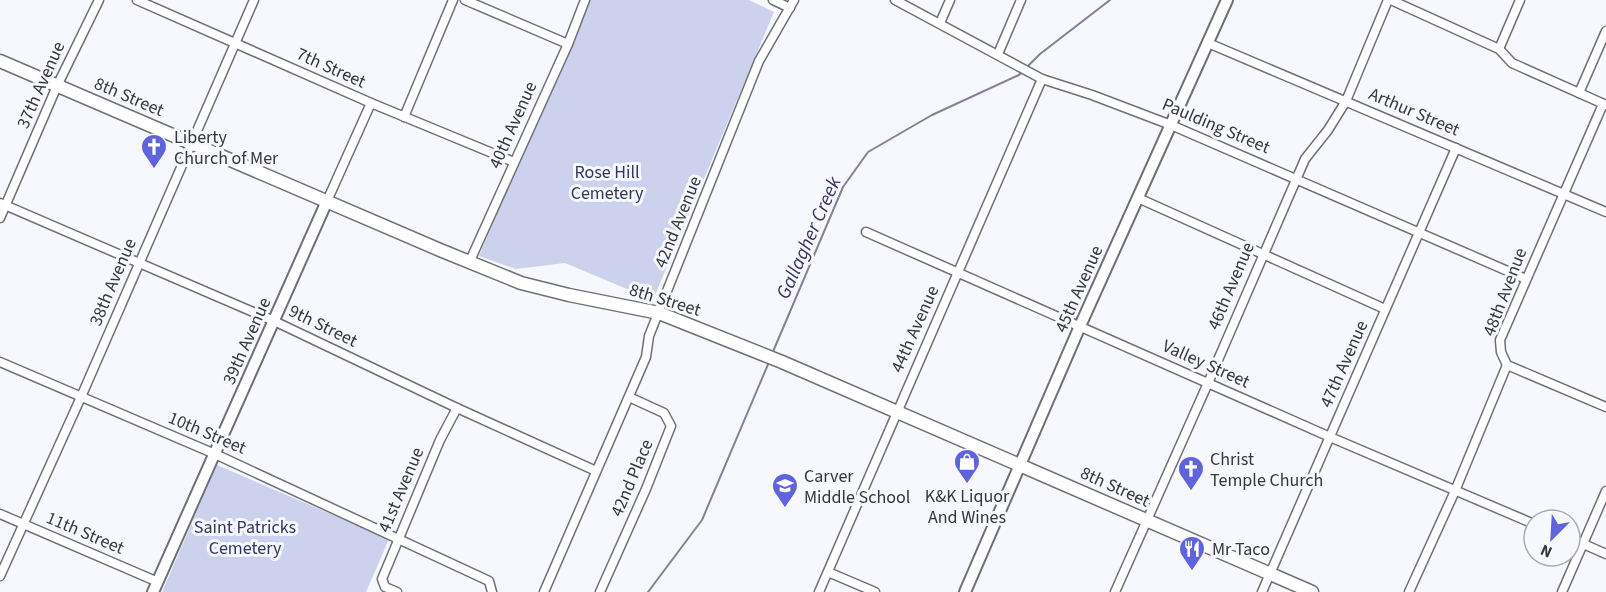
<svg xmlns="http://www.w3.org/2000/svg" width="1606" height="592" font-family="'Source Sans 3',sans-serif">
	<rect width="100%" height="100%" fill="#f7f8fe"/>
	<g fill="#ccd1ee">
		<path d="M588,0h161l25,12 -121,288 -88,-37 -49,6 -37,-13z"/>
		<path d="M217,465l172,74 -23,53h-204z"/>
	</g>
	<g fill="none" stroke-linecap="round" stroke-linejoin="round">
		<g stroke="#808398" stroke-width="2">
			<path d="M1026,68l14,-14 70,-54"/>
			<path d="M772,354l71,-167 25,-35 64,-37 87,-40 3,-3"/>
			<path d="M648,592l54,-72 67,-158"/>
		</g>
		<defs>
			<g id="minor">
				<path d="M137,0l234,103 143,59"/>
				<path d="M465,0l103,44"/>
				<path d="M773,0l17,8"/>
				<path d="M895,0l147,79 50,16 79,30 355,154"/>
				<path d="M1391,0l108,49 13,14 94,42"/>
				<path d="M940,23l10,-23"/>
				<path d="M1208,43l398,169"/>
				<path d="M1499,49l21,-49"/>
				<path d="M998,54l23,-54"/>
				<path d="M1579,93l27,-62"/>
				<path d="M404,117l49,-117"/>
				<path d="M1138,198l247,111"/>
				<path d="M327,201l44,-98"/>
				<path d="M0,203l274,118 183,87 139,63"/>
				<path d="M0,218l57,-132 42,-86"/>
				<path d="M866,232l464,205 204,87"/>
				<path d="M469,263l99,-219 17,-44"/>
				<path d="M0,362l215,92 274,127 3,11"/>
				<path d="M1507,365l99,42"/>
				<path d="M0,514l158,68"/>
				<path d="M1570,538l36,16"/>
				<path d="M828,572l47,20"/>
				<path d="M0,576l81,-179 173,-397"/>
				<path d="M397,592l-12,-5 -3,-8 58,-139 17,-32"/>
				<path d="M544,592l102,-235 3,-21 110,-275 35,-61"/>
				<path d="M600,592l46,-103 25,-63 -7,-13 -35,-16"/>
				<path d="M819,592l223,-513"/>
				<path d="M1115,592l93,-209 97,-224 23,-29 18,-29 42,-101"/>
				<path d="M1262,592l194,-444"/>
				<path d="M1409,592l46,-101 52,-126 -6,-13 -1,-12 103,-236"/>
				<path d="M1562,592l44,-101"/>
			</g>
			<g id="tertiary">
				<path d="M153,592l174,-391"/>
				<path d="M965,592l115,-266 147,-326"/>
			</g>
			<path id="primary" d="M0,61l440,189 81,33 48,12 90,18 123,49 530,230"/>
		</defs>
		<use href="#minor" stroke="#6f7076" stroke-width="11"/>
		<use href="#tertiary" stroke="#6f7076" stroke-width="14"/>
		<use href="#primary" stroke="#6f7076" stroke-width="15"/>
		<use href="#minor" stroke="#fff" stroke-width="8"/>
		<use href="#tertiary" stroke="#fff" stroke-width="10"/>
		<use href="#primary" stroke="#fff" stroke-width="12"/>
	</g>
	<defs>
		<symbol id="church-pin" viewBox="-11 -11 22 30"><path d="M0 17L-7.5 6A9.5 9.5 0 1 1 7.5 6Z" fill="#6064dc" stroke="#f7f8fe"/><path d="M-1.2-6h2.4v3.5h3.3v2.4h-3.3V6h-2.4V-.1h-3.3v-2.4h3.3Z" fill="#fff"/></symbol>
		<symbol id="shop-pin" viewBox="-11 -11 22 30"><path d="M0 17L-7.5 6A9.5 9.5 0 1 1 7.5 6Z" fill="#6064dc" stroke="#f7f8fe"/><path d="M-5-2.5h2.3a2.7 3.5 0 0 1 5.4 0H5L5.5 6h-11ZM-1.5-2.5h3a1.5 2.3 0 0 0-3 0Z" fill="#fff"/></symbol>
		<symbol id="school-pin" viewBox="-11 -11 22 30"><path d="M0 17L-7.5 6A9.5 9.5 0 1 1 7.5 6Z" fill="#6064dc" stroke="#f7f8fe"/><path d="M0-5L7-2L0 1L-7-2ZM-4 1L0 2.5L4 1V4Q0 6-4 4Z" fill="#fff"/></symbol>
		<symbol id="restaurant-pin" viewBox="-11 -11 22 30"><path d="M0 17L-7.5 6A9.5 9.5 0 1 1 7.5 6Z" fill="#6064dc" stroke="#f7f8fe"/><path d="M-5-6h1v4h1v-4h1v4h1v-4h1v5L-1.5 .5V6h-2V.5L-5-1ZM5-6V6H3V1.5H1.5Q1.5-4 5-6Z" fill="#fff"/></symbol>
	</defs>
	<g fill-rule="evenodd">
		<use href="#church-pin" x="139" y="132" width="30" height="40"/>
		<use href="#shop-pin" x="952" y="447" width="30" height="40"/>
		<use href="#church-pin" x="1176" y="454" width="30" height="40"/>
		<use href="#school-pin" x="770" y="471" width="30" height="40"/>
		<use href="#restaurant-pin" x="1177" y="534" width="30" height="40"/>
	</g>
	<g text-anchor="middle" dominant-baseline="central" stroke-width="6" stroke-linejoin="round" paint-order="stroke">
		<g font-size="18" fill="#363739" stroke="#f7f8fe">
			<text transform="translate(331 68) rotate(24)">7th Street</text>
			<text transform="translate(41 85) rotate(-66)">37th Avenue</text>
			<text transform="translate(129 97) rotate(23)">8th Street</text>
			<text transform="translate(1414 112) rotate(23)">Arthur Street</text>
			<text transform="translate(513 125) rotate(-66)">40th Avenue</text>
			<text transform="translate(1216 126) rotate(23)">Paulding Street</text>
			<text transform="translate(678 222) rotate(-68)">42nd Avenue</text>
			<text transform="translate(113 282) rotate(-67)">38th Avenue</text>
			<text transform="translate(1231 286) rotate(-67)">46th Avenue</text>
			<text transform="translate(1079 289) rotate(-66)">45th Avenue</text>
			<text transform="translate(1505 292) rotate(-69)">48th Avenue</text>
			<text transform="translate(665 300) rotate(17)">8th Street</text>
			<text transform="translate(323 326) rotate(26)">9th Street</text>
			<text transform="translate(915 329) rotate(-66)">44th Avenue</text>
			<text transform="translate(247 341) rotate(-66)">39th Avenue</text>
			<text transform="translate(1206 364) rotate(24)">Valley Street</text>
			<text transform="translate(1344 364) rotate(-66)">47th Avenue</text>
			<text transform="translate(207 433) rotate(23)">10th Street</text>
			<text transform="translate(632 478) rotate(-67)">42nd Place</text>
			<text transform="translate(1115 487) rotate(24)">8th Street</text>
			<text transform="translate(401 490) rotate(-67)">41st Avenue</text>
			<text transform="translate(85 533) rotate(23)">11th Street</text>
		</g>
		<g font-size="18" fill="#363739" stroke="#f7f8fe" text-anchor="start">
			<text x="174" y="137">Liberty<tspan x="174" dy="21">Church of Mer</tspan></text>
			<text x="1210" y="459">Christ<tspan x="1210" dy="21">Temple Church</tspan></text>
			<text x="804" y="476">Carver<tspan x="804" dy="21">Middle School</tspan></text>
			<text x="967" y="496" text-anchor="middle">K&amp;K Liquor<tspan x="967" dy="21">And Wines</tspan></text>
			<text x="1212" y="549">Mr Taco</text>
		</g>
		<g font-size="18" fill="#32365e" stroke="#f7f8fe">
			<text x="607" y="172">Rose Hill<tspan x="607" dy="21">Cemetery</tspan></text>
			<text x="245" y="527">Saint Patricks<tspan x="245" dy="21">Cemetery</tspan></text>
		</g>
		<g font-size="20" font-style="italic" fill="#32365f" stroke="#f7f8fe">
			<text transform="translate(809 238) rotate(-66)">Gallagher Creek</text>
		</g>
	</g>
	<g transform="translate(1552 538) rotate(204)"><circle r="28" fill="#f7f8fe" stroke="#aaabaf" stroke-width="1.5"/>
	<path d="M0-4.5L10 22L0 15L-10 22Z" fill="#6064dc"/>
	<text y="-9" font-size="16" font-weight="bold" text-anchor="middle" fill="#363739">N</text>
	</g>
</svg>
